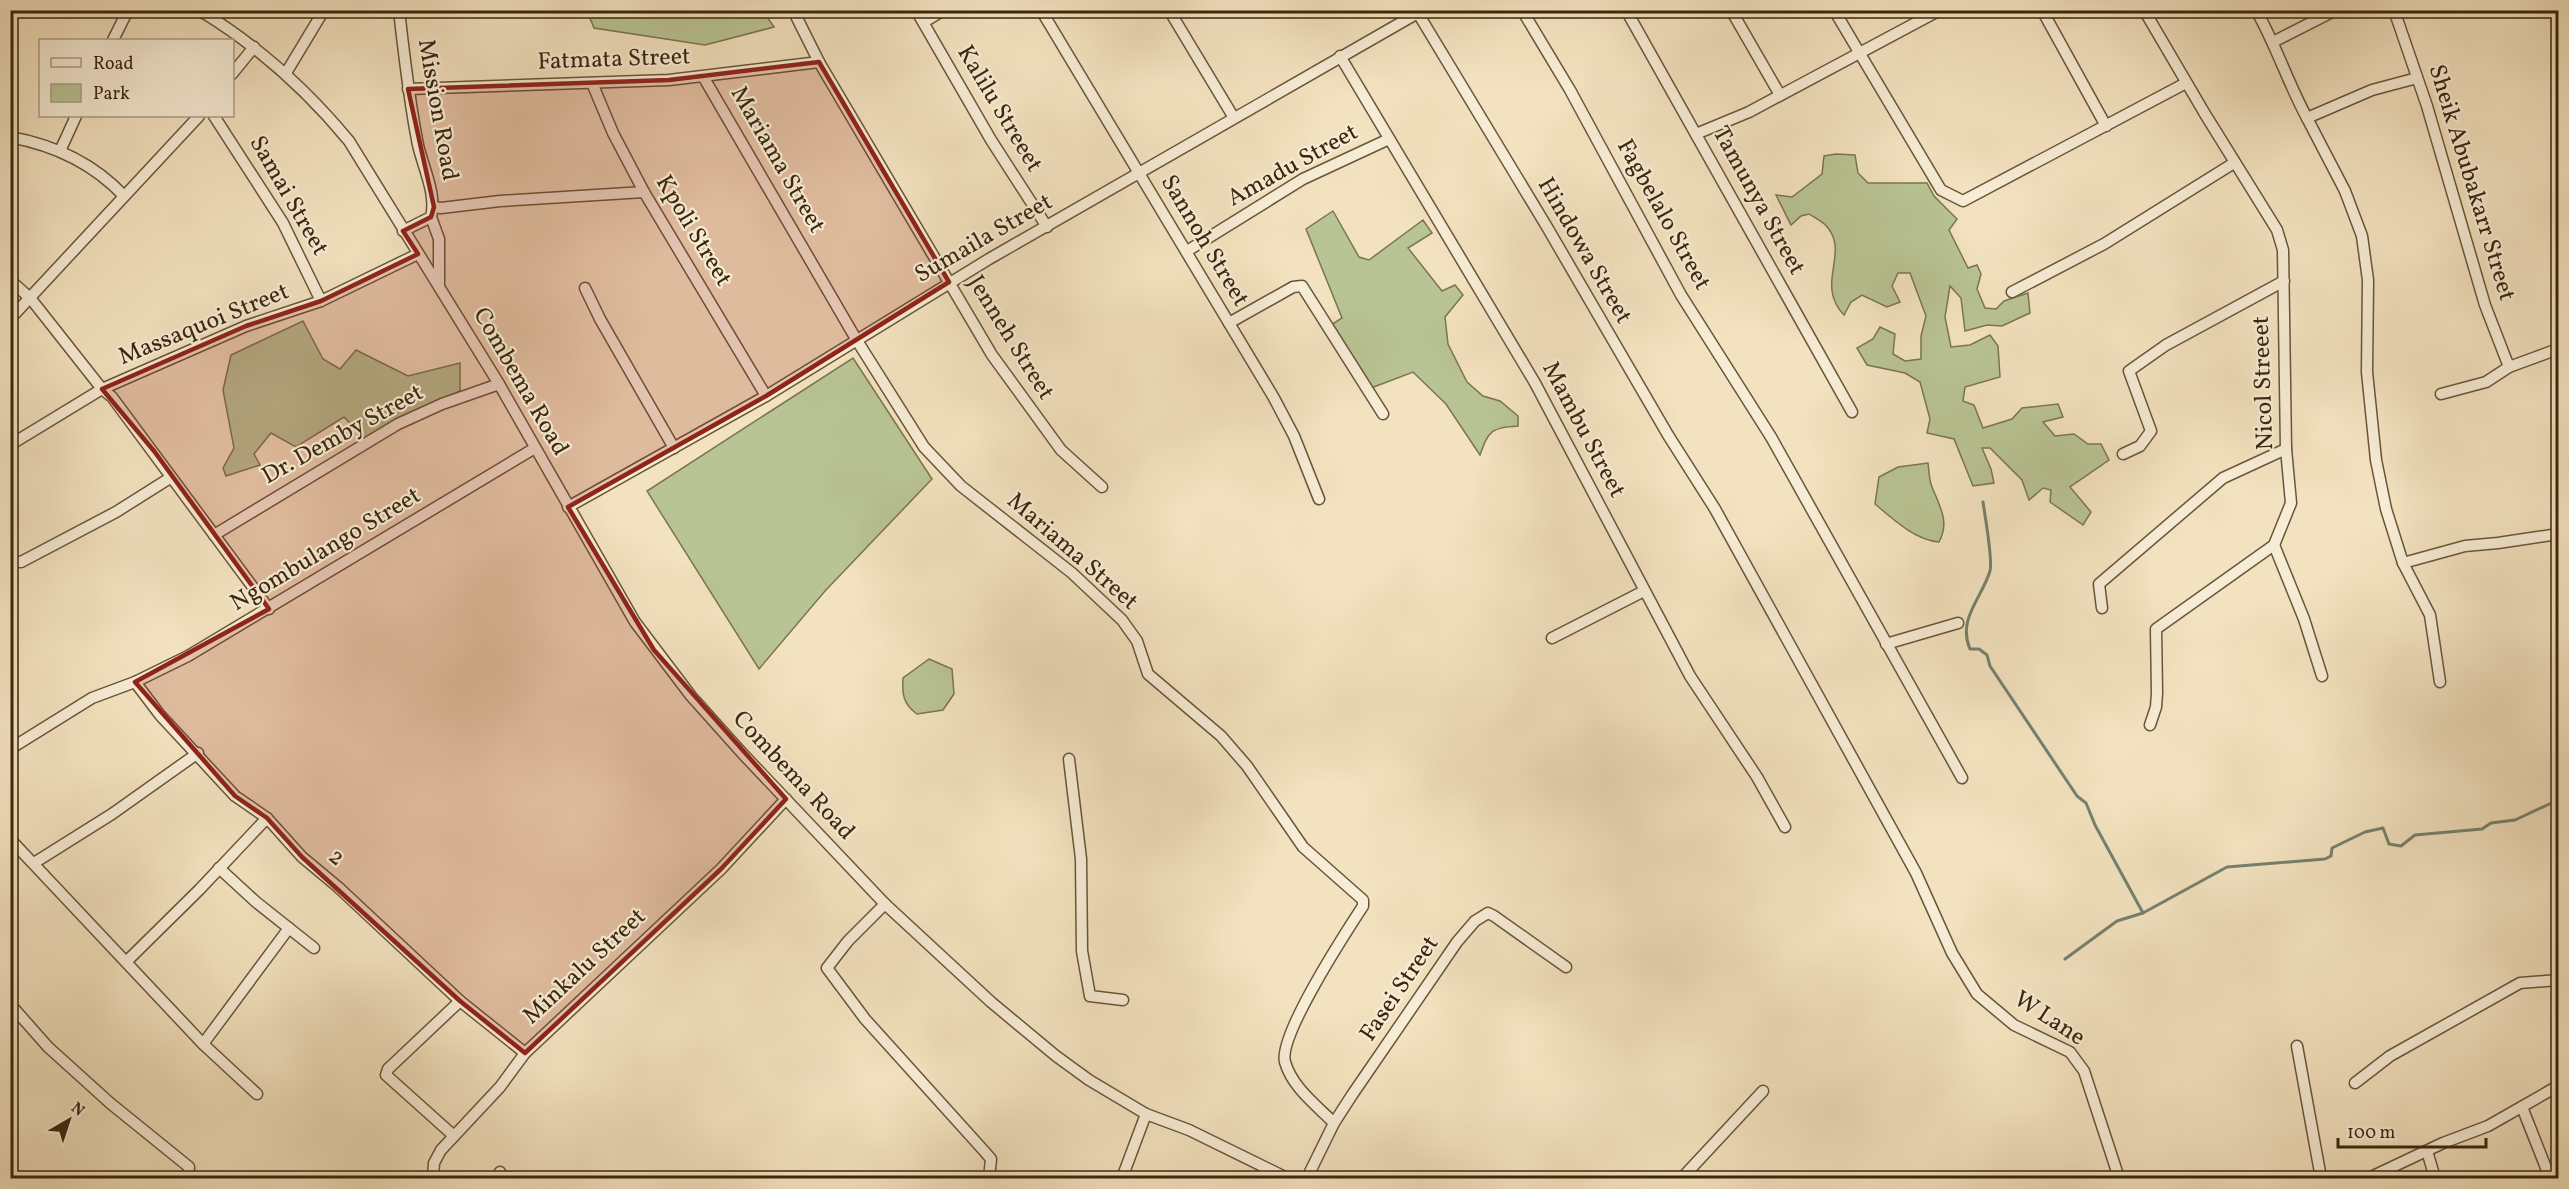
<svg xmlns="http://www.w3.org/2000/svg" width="2569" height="1189" font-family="Vollkorn,serif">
	<rect width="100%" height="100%" fill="#f3e2bf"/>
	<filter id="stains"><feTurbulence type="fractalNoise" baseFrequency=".00333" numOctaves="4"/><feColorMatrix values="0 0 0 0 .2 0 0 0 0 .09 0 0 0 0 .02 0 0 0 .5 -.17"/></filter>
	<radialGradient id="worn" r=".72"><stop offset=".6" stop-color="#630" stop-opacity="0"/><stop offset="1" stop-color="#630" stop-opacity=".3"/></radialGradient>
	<g fill="#b9c494" stroke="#7a7550" stroke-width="1.5">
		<path d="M587,11h176l11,16 -69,18 -111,-17z"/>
		<path d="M1836,154l19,1 3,18 10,10h59l7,13 23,23 -8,11 19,38 9,-3 4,9 -4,15 8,19 11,1 8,-8 24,-8 2,20 -28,13 -15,-1 -22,6 -4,-33 -11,-12 -5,31 6,30 19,-2 20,-10 8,11 2,31 -35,10 -2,14 11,4 9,23 29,-9 10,-11 36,-4 5,13 -20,5 12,14 19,-2 14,10h13l8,16 -39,27 21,25 -8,13 -33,-23 1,-12 -8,-2 -14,12 -7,-20 -32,-32h-8l9,21 3,14 -21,3 -19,-47 -27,-6 3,-14 -10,-37 -15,-9 -38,-8 -10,-17 16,-9 7,-12 15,7 -2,20 12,7 16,-2v-23l5,-20 -16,-43h-12l-6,13 8,16 -13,5 -25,-12 -11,7 -7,13c-29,-30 5,-61 -16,-87 -4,-6 -13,-10 -19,-14l-8,2 -10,9 -15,-30 16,2 30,-23 2,-18z"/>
		<path d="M1333,211l26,46 10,3 54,-40 9,13 -24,15 34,43 13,-6 8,10 -18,22 3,27 19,38 16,14 17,5 18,15v10c-27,2 -29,4 -38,29l-34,-51 -33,-32 -42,16 -40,-63 11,-7 -36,-89z"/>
		<path d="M303,321l20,38 17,10 16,-19 52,26 52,-13v28l-95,48 -21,-22 -48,30 -25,-14 -17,21 6,11 -34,11 -3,-8 11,-20 -11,-58 8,-35z"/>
		<path d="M853,358l79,121 -107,112 -66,78 -112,-178z"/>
		<path d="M1928,463c1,8 1,17 4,24 8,20 18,35 7,55 -24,-2 -46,-23 -64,-38l4,-27 19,-10z"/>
		<path d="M929,659l23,10 2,25 -11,16 -26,4c-14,-10 -15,-20 -14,-36z"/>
	</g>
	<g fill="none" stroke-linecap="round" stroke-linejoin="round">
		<g stroke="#75816e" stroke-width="3">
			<path d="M1983,502c2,14 10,58 7,69 -8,27 -33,48 -20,78h9l8,6 3,11 87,130 9,7 9,22 48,88"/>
			<path d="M2065,959l52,-38 26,-8 84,-46 98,-8 6,-3 1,-8 33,-16 18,-4 6,16 12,2 14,-11 67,-6 9,-6 24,-3 43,-20"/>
		</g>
		<defs>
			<g id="minor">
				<path d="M199,10c58,35 107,79 150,131l150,243 136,238 56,74 51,57 143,151 106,98 65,54 33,24 57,34 43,16 98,48"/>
				<path d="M399,10c5,45 10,90 19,135 5,22 19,50 13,72"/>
				<path d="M793,10l26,52 173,293 69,95 41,37"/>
				<path d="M916,10l75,130 56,87"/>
				<path d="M1041,10l233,388 20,38 25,63"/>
				<path d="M1169,10l65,108"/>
				<path d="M1416,10l131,217 121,208 47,74 201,364 36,80 25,41 37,31 56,27 14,19 35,107"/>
				<path d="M1522,10l48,80 111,205 90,142 191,341"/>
				<path d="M1626,10l226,402"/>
				<path d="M1731,10l49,85"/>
				<path d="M1834,10l107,180 22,11 223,-118"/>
				<path d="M2042,10l64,116"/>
				<path d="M2144,10l61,104 72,116 6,20 3,199 5,54 -17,42 -118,84 1,64 -1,14 -6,18"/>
				<path d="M2256,10c20,35 32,73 51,108l65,-28 45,-12"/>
				<path d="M2394,10l33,96 58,199 24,62"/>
				<path d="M924,22l20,-12"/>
				<path d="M113,40l15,-30"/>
				<path d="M2273,42l63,-32"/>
				<path d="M1340,56l195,327 155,293 67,101 28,50"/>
				<path d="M286,73l38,-63"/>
				<path d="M232,74l22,-27"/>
				<path d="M704,78l152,261 68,108 37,39 111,87 50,47 15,21 11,33 73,62 26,30 56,81 60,53v6c-17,26 -85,130 -78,156 7,25 31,43 49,61"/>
				<path d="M592,83l21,50 31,59 122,204"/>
				<path d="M408,89l261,-9 150,-18"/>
				<path d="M214,116l69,107 38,78"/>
				<path d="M2307,118l38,73 17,45 6,44 -1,92 9,88 10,49 17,54 27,52 10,67"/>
				<path d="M1696,134l53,-22 191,-102"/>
				<path d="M10,137c44,8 84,27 114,59"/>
				<path d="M60,151l16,-35"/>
				<path d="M434,207l7,1 59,-7 144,-9"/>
				<path d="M431,217l8,22v47"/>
				<path d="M403,231l28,-14"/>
				<path d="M1187,251l116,-72 86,-40"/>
				<path d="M10,280l21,19 71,90 10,8 157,212"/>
				<path d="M585,288l15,31 74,129"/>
				<path d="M2012,292l92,-48 130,-81"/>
				<path d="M10,319l189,-203"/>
				<path d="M1229,323l64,-36 9,-1 81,128"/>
				<path d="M2441,394l45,-12 23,-15 49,-18"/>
				<path d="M10,445l92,-56 144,-63 75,-25 97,-47"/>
				<path d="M2123,454l17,-8 11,-15 -22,-60 37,-26 118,-64"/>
				<path d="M568,507l198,-111 223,-137 434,-249"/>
				<path d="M214,535l184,-111 44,-20 57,-20"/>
				<path d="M2274,545l30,74 18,57"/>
				<path d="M10,561l11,1 95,-50 54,-34"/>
				<path d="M2403,563l62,-17 33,-3 60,-9"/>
				<path d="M2102,608l-3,-24 124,-106 63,-29"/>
				<path d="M1552,638l92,-47"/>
				<path d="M1886,644l72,-21"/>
				<path d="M135,682l25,33 75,81 32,22 35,39 36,30 122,114 65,52"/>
				<path d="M10,749l82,-51 43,-16 53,-26 347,-208"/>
				<path d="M1069,759l12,100 1,92 8,45 33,4"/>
				<path d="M10,839l193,205 54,50"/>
				<path d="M34,863l78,-49 86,-61"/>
				<path d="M219,868l37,34 58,46"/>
				<path d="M885,904l-37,37 -21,27 38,51 120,133 6,7 -2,19"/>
				<path d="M127,961l72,-71 68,-72"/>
				<path d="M10,1004l38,43 62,56 79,64 -1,11"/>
				<path d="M203,1044l86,-116"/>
				<path d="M2297,1046l24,132"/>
				<path d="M2355,1083l35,-27 130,-73 38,-3"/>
				<path d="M2522,1107l28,71"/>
				<path d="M454,1136l-68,-61 2,-6 72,-68"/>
				<path d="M2427,1151l8,27"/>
				<path d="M500,1172l2,6"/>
				<path d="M433,1178l1,-15 7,-13 59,-63 25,-34 196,-184 65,-70"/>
				<path d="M1122,1178l24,-64"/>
				<path d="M1307,1178l27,-55 18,-28 105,-153 18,-21 13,-8 6,3 72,51"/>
				<path d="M1682,1178l81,-87"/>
				<path d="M2369,1178l74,-35 45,-17 70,-40"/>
			</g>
		</defs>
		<use href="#minor" stroke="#69553a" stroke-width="13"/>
		<use href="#minor" stroke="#f7ecd5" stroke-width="10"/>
	</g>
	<path fill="#8f2418" fill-opacity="0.2" stroke="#8f2418" stroke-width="4.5" stroke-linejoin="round" d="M819,62l130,220 -183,114 -198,111 86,143 132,149 -65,70 -196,184 -65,-52 -158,-144 -35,-39 -32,-22 -100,-114 134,-73 -115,-158 -52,-62 144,-63 75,-25 97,-47 -15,-23 28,-14 3,-10 -26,-118 261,-9z"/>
	<g text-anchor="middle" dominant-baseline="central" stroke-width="4.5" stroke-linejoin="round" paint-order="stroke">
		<g font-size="24" fill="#3b260d" stroke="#f7ecd5">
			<text transform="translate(614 60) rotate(-2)">Fatmata Street</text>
			<text transform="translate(999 109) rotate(59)">Kalilu Streeet</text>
			<text transform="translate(437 110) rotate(80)">Mission Road</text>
			<text transform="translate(777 160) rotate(60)">Mariama Street</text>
			<text transform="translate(1293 166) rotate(-29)">Amadu Street</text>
			<text transform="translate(2471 183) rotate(73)">Sheik Abubakarr Street</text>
			<text transform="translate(288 196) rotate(60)">Samai Street</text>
			<text transform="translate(1758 201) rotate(61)">Tamunya Street</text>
			<text transform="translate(1663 215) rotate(61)">Fagbelalo Street</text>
			<text transform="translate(693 231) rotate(59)">Kpoli Street</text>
			<text transform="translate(984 239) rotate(-30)">Sumaila Street</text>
			<text transform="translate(1204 241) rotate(59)">Sannoh Street</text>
			<text transform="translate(1584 251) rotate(60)">Hindowa Street</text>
			<text transform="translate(204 325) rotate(-22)">Massaquoi Street</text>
			<text transform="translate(1010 338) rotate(58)">Jenneh Street</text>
			<text transform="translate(520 382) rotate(60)">Combema Road</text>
			<text transform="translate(2264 383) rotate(-92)">Nicol Streeet</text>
			<text transform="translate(1583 430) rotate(62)">Mambu Street</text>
			<text transform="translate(343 435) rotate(-29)">Dr. Demby Street</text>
			<text transform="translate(326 550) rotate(-31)">Ngombulango Street</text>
			<text transform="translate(1072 552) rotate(41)">Mariama Street</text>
			<text transform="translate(793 776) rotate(47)">Combema Road</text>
			<text transform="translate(336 858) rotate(39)">2</text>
			<text transform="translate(585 967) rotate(-43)">Minkalu Street</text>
			<text transform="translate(1400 989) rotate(-56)">Fasei Street</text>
			<text transform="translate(2049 1019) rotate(33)">W Lane</text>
		</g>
	</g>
	<rect width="2569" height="1189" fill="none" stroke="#f3e2bf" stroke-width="36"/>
	<rect x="12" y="12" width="2545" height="1165" fill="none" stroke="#3b260d" stroke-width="3"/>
	<rect x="18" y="18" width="2533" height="1153" fill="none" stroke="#3b260d" stroke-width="1.5"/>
	<rect x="39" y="39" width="195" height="78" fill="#f7ecd5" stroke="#ac9d85" stroke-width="1.5"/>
	<rect x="51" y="58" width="30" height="9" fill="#f7ecd5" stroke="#ac9d85" stroke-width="1.5"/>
	<text x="93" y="69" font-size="18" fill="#3b260d">Road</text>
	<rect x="51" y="84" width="30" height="18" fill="#b9c494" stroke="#ac9d85" stroke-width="1.5"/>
	<text x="93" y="99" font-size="18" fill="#3b260d">Park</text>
	<g transform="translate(69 1120) rotate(39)" stroke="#f7ecd5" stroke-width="4.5" paint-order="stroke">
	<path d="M0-4.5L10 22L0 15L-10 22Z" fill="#3b260d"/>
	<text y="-9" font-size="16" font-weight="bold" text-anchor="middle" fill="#3b260d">N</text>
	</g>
	<path d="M2338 1138v9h148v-9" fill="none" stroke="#3b260d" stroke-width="3"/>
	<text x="2347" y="1138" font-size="18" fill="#3b260d" stroke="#f7ecd5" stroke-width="4.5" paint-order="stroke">100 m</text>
	<rect width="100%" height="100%" filter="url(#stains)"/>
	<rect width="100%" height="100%" fill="url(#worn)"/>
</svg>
